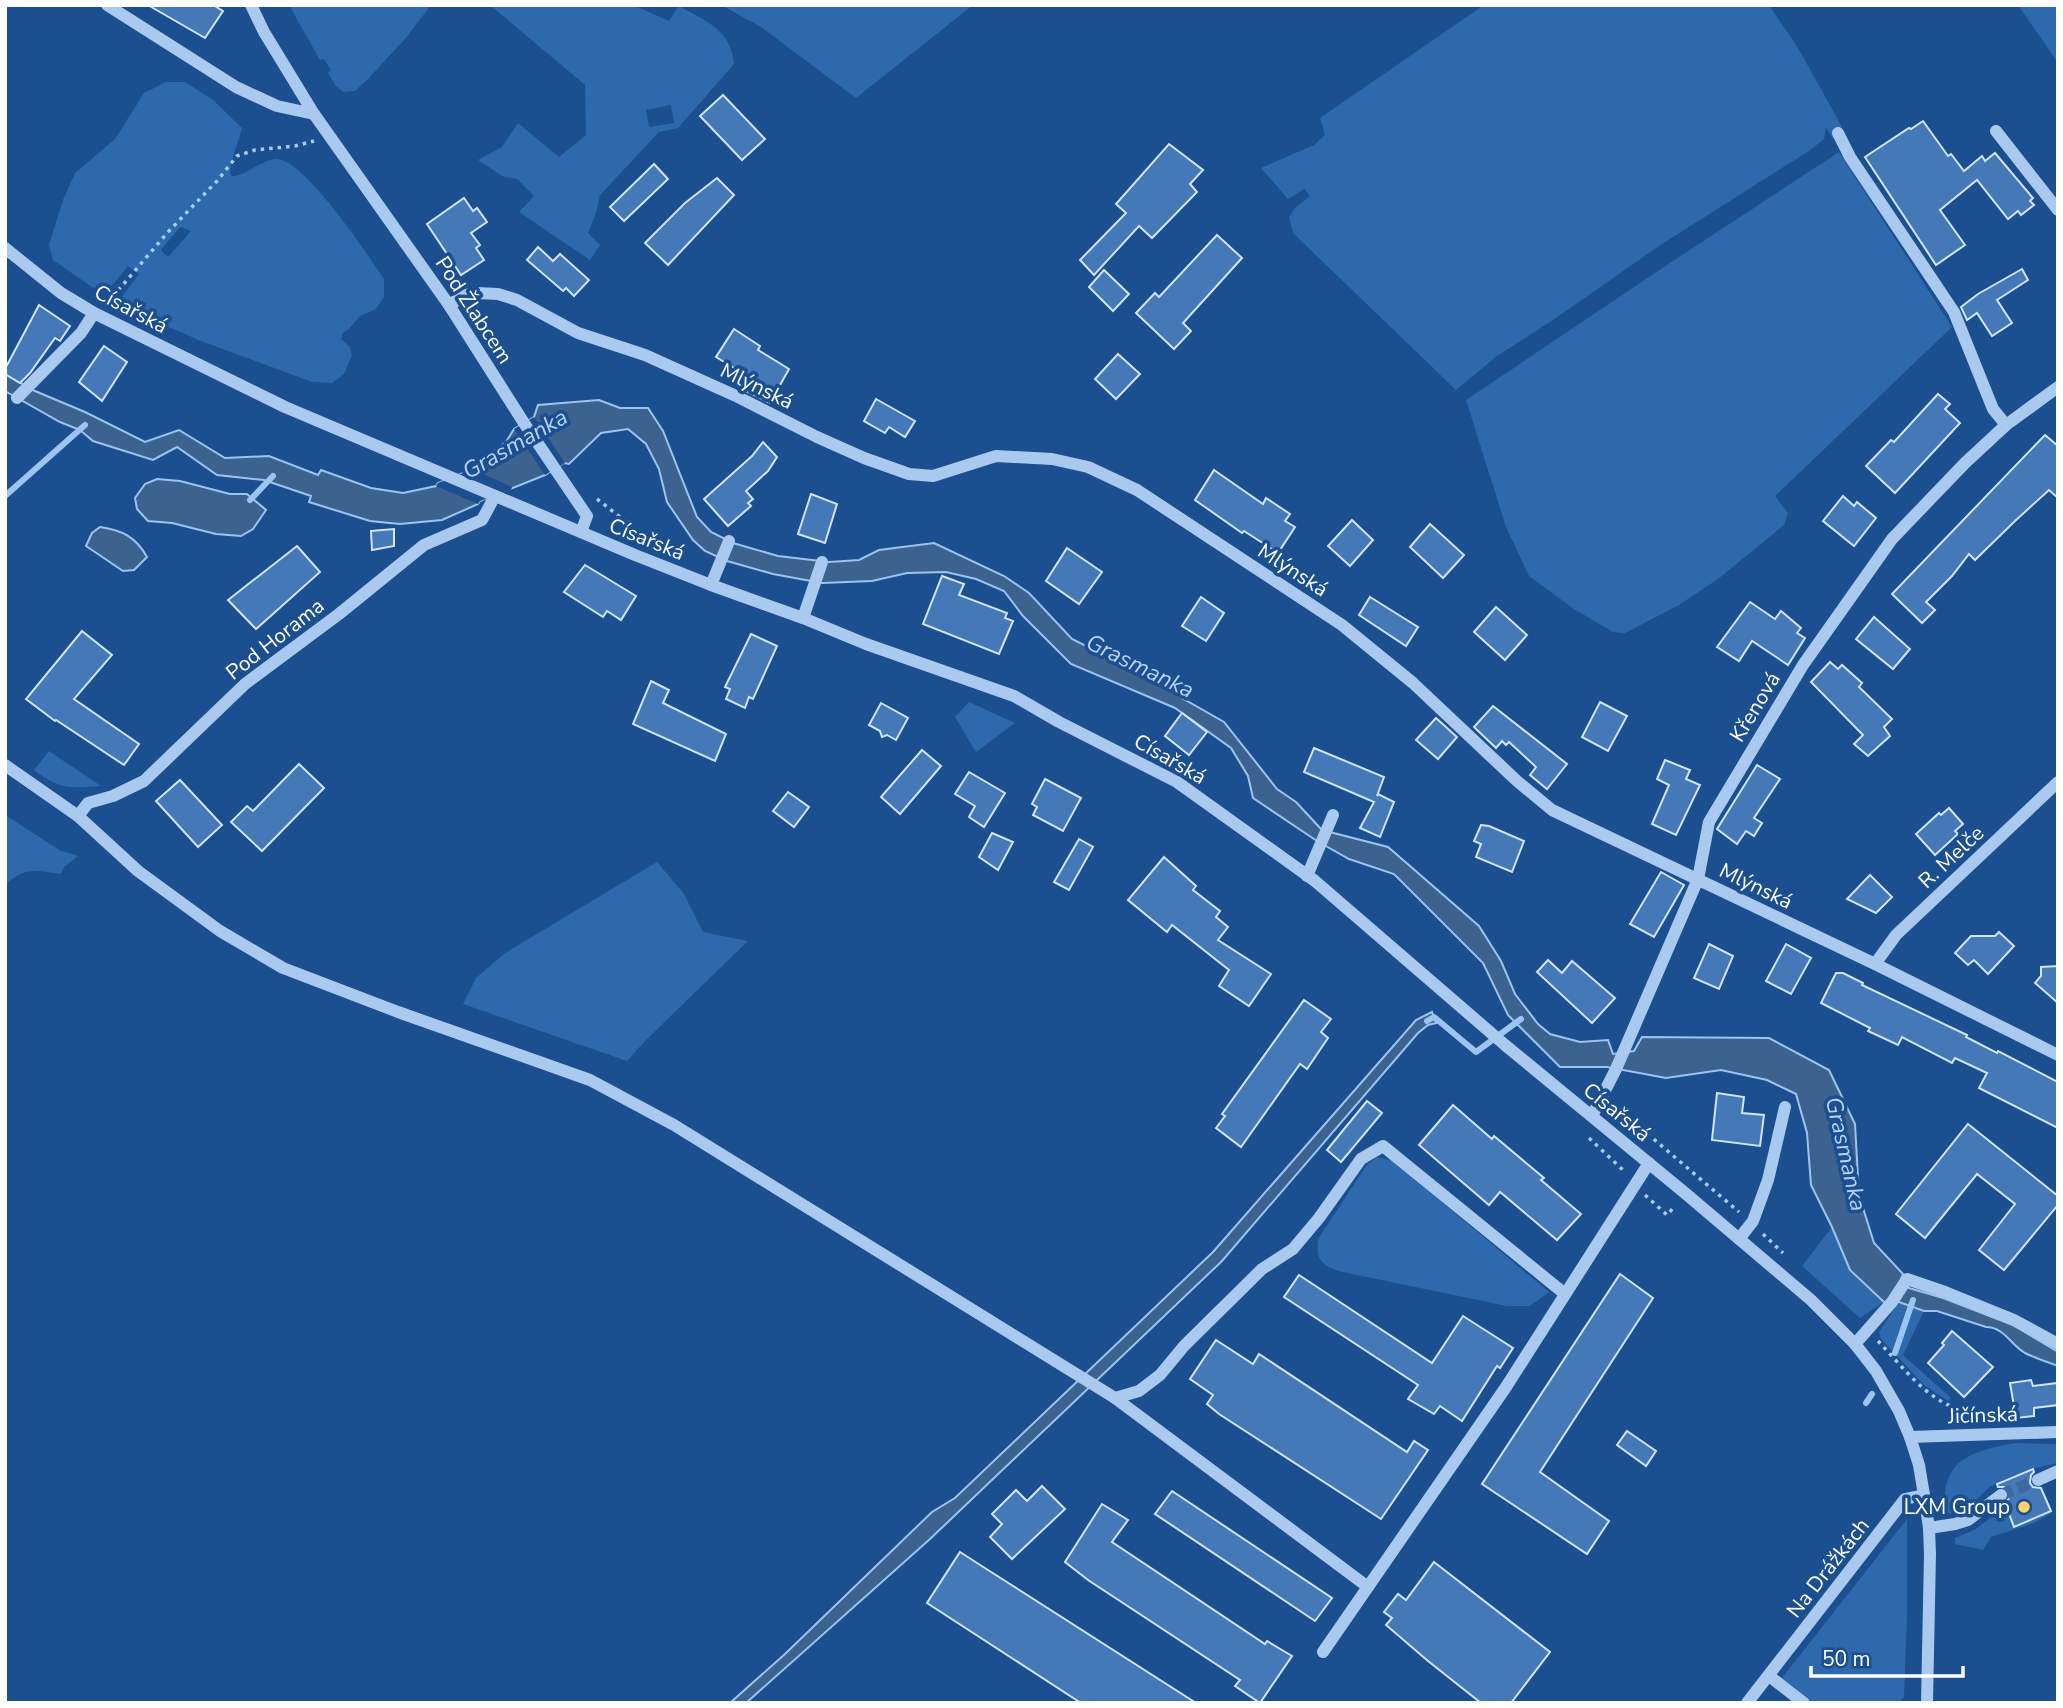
<svg xmlns="http://www.w3.org/2000/svg" width="2063" height="1708" font-family="'Nunito Sans',sans-serif">
	<rect width="100%" height="100%" fill="#1b4f8f"/>
	<g fill="#2e69ad" fill-rule="evenodd">
		<path d="M289,5h142l-26,34 -38,41 -12,11 -12,1 -7,-6 -8,-13 3,-3 -7,-11 -4,1z"/>
		<path d="M490,5h143l36,16 10,-15c28,16 52,23 55,58l-56,64 -19,4 -59,63 -4,18 -8,20 12,12 -10,15 -71,-48 15,-16 -17,-17 -13,-2 -26,-17 24,-13 16,-24 41,34 27,-22 -1,-50zM671,105l3,18 -25,4 -3,-17z"/>
		<path d="M721,5h252l-117,93 -95,-71z"/>
		<path d="M1484,5h285l28,41 45,81 -9,12 -7,-12 -2,12 -15,12 -147,93 -112,78 -53,34 -41,34 -163,-157 -4,-16 6,-9 15,-12 -6,-7 -16,10 -27,-31 53,-23 11,-10 -5,-17z"/>
		<path d="M2018,5h40v58z"/>
		<path d="M166,82h19l28,18 29,28c-3,13 -14,37 -11,48 14,1 29,-16 45,-17 28,-1 92,96 108,120v18l-8,12 -16,7 -11,13 -6,4 -2,6 8,7 3,9 -8,19 -12,9 -20,-1 -111,-41 -57,-25 -23,-18 18,-24 -11,-8 -21,26 -15,-5 -39,-27 -4,-15 14,-45 12,-27 40,-34 29,-46zM180,227l11,4 -23,26 -7,-7z"/>
		<path d="M1839,152l113,175 -177,169 13,17 -4,12 -66,54 -39,26 -54,28 -12,-1 -39,-23 -45,-33 -23,-49 -40,-127 204,-137z"/>
		<path d="M969,702l46,21 -39,29 -21,-35z"/>
		<path d="M49,751l52,35c-31,2 -41,4 -67,-16z"/>
		<path d="M5,815l56,36 17,5 -14,11 -3,7c-24,-3 -36,-8 -56,11z"/>
		<path d="M657,862l27,32 19,38 45,9 -103,100 -18,20 -164,-57 13,-26 29,-25z"/>
		<path d="M1377,1157l16,4 156,131 -19,14h-23l-169,-35c-18,-7 -22,-12 -20,-32l48,-73z"/>
		<path d="M1832,1227l18,43 34,32 -24,16 -58,-52z"/>
		<path d="M1899,1302l25,9 -21,44 48,43 -3,3 -24,-16 -43,-46 -2,-7z"/>
		<path d="M2016,1443l42,1v19c-22,4 -44,11 -63,21 -16,9 -26,30 -45,30 -7,-7 -6,-12 -5,-21 3,-39 40,-44 71,-50z"/>
		<path d="M2005,1506l10,21 36,-16 1,2 -18,10 -43,14 -8,13 -28,-6v-6l21,-9z"/>
		<path d="M1907,1519v97l-3,81 -5,6h-85l-32,-25z"/>
	</g>
	<g fill="#3c6290" stroke="#9cc4f0" stroke-width="2">
		<path d="M5,374l30,17 50,21 60,30 34,-12 46,28 44,-2 49,19 3,-5 50,18 32,5 33,-7 2,-3 30,-12 2,-3 11,1 8,-2 1,-7 -2,-5 18,-13 8,-13 20,-12 4,-12 61,-5 21,8h28l15,23 34,86 14,15 22,11 45,13 51,6 30,-2 20,-10 55,-7 70,33 25,17 43,46 101,51 9,8 42,24 53,67 19,13 26,28 66,17 91,79 22,35 14,33 23,30 12,10 30,8 28,-2 5,14 21,-3 8,-14 127,1 60,32 26,54 4,71 15,48 29,31 -3,8 9,6 34,10 70,27 45,27v14c-11,-4 -23,-8 -33,-13 -14,-8 -21,-26 -39,-26l-49,-16h-13l-25,-9h-15l-34,-32 -18,-43 -21,-42 -4,-52 -11,-39 -29,-14 -46,-10 -55,8 -59,-11h-47l-52,-52 -25,-52 -89,-89 -45,-15 -32,-18 -64,-43 -5,-22 -17,-28 -56,-40 -104,-44 -48,-48 -19,-25 -28,-12 -30,-7 -39,1 -35,8 -50,2 -49,-9 -46,-13 -22,-10 -12,-11 -26,-38 -8,-33 -13,-25 -18,-15 -27,4 -32,31 -5,-1 -19,12 -65,26 -2,3 -36,16 -42,4 -30,-3 -61,-19 2,-6 -47,-16 -47,-5 -40,-28 -24,13 -60,-19 -13,-11 -20,-8 -55,-31z"/>
		<path d="M157,479l23,2 50,13h17l19,16 -13,19 -12,7 -25,-2 -44,-11 -24,-2 -11,-12 -2,-11 10,-14z"/>
		<path d="M100,527c22,3 36,10 47,30l-13,13 -11,1 -37,-25 6,-13z"/>
		<path d="M1432,1012l4,11 -8,2 -10,8 -196,228 -292,278 -184,164h-16l55,-49 147,-142 23,-14 258,-246 203,-232z"/>
	</g>
	<g fill="#1b4f8f">
		<path d="M534,417l31,46 -20,12 -31,-46z"/>
		<path d="M470,468l42,19 -1,3 -31,11 -2,3 -42,-18 2,-3 30,-12z"/>
	</g>
	<g fill="none" stroke-linecap="round" stroke-linejoin="round">
		<g stroke="#9cc4f0" stroke-width="6">
			<path d="M5,496l80,-71"/>
			<path d="M250,500l23,-24"/>
			<path d="M1427,1021l7,-4 42,35 45,-33"/>
			<path d="M1895,1353l18,-53"/>
			<path d="M1866,1403l6,-9"/>
		</g>
	</g>
	<g fill="#4478b7" stroke="#cfe3fa" stroke-width="2">
		<path d="M148,5h65l10,6 -18,27z"/>
		<path d="M723,95l42,44 -23,21 -42,-44z"/>
		<path d="M1923,121l25,35 3,-2 13,17 18,-15 3,5 10,-8 38,45 -3,3 4,4 -13,10 -3,-4 -10,8 -31,-39 -37,30 25,35 -29,20 -71,-108 44,-29 2,1z"/>
		<path d="M1169,144l34,26 -13,14 7,8 -45,46 -13,-12 -45,49 -14,-15 46,-47 -10,-9z"/>
		<path d="M654,164l14,15 -44,42 -14,-14z"/>
		<path d="M717,178l17,17 -66,70 -23,-22 40,-40z"/>
		<path d="M464,198l9,13 4,-3 10,14 -16,11 9,12 -4,3 8,12 -23,15 -34,-51z"/>
		<path d="M1217,235l25,23 -59,65 8,8 -17,18 -38,-36 19,-20 4,4z"/>
		<path d="M538,247l15,14 7,-7 29,26 -15,16 -8,-8 -3,3 -36,-31z"/>
		<path d="M2022,269l6,11 -31,20 15,23 -20,13 -15,-23 -10,7 -6,-13 17,-13z"/>
		<path d="M1104,270l25,24 -16,17 -24,-24z"/>
		<path d="M39,305l31,21 -10,15 -5,-3 -25,35 -10,10 -15,-9v-5z"/>
		<path d="M734,329l26,17 -2,4 31,19 -19,34 -30,-15 7,-12 -31,-19z"/>
		<path d="M104,346l23,16 -25,39 -23,-19z"/>
		<path d="M1118,354l22,20 -24,25 -21,-20z"/>
		<path d="M1938,394l12,10 -5,5 15,14 -65,70 -29,-27 25,-26 3,2z"/>
		<path d="M876,399l39,22 -10,16 -16,-10 -4,6 -21,-12z"/>
		<path d="M2045,435l13,11v52l-9,-8 -34,31 -40,39 -6,-6 -17,22 -26,26 9,8 -13,13 -30,-29z"/>
		<path d="M763,442l14,15 -9,14 -22,20 7,8 -5,4 3,3 -23,20 -24,-27 48,-43z"/>
		<path d="M1214,470l49,34 3,-6 24,16 -5,7 10,6 -17,26 -34,-22 -2,2 -47,-33z"/>
		<path d="M811,494l26,10 -12,39 -27,-9z"/>
		<path d="M1843,496l11,10 3,-4 19,16 -22,28 -31,-25z"/>
		<path d="M1352,520l21,20 -23,26 -22,-20z"/>
		<path d="M1430,524l34,31 -21,23 -33,-31z"/>
		<path d="M394,529v17l-22,4 -1,-19z"/>
		<path d="M297,546l23,26 -64,57 -28,-29z"/>
		<path d="M1067,548l35,24 -23,32 -33,-23z"/>
		<path d="M585,565l51,31 -15,24 -14,-9 -4,6 -39,-25z"/>
		<path d="M942,576l22,8 -5,11 48,18 -2,5 8,3 -14,33 -76,-30z"/>
		<path d="M1201,597l23,16 -18,28 -24,-15z"/>
		<path d="M1370,597l48,30 -12,19 -47,-31z"/>
		<path d="M1750,602l25,17 6,-8 20,17 -4,5 8,5 -17,27 -36,-24 -13,20 -22,-14z"/>
		<path d="M1496,607l31,28 -22,25 -31,-28z"/>
		<path d="M1874,617l36,32 -17,20 -37,-30z"/>
		<path d="M82,631l30,24 -38,44 65,45 -15,21 -68,-45 -1,1 -29,-22z"/>
		<path d="M751,634l26,12 -24,53 -4,-2 -4,11 -19,-9 4,-10 -5,-2z"/>
		<path d="M1830,662l8,7 4,-4 20,18 -3,4 33,32 -8,8 6,9 -22,20 -14,-12 9,-9 -52,-53z"/>
		<path d="M651,681l18,9 -6,13 63,31 -11,27 -82,-37z"/>
		<path d="M1600,702l27,14 -19,35 -26,-14z"/>
		<path d="M881,703l27,15 -12,22 -9,-5 -5,2 -2,-6 -11,-6z"/>
		<path d="M1493,706l74,58 -20,25 -17,-14 6,-8 -27,-25 -3,3 -4,-4 -6,7 -22,-21z"/>
		<path d="M1182,713l25,19 -18,23 -24,-19z"/>
		<path d="M1436,718l21,19 -19,22 -22,-19z"/>
		<path d="M1314,748l70,29 -7,19 1,-2 16,8 -14,35 -20,-9 14,-26 -70,-30z"/>
		<path d="M922,750l19,16 -41,48 -19,-17z"/>
		<path d="M1665,760l25,10 -4,9 14,6 -24,50 -24,-11 17,-39 -12,-6z"/>
		<path d="M299,764l25,24 -62,63 -31,-29 16,-16 6,5z"/>
		<path d="M1757,765l23,14 -26,39 8,5 -8,13 -8,-5 -9,13 -20,-15z"/>
		<path d="M969,772l36,21 -21,34 -15,-10 6,-11 -20,-12z"/>
		<path d="M1045,779l36,19 -18,33 -30,-16 4,-8 -5,-3z"/>
		<path d="M180,780l42,45 -24,22 -42,-46z"/>
		<path d="M788,792l21,15 -15,20 -21,-16z"/>
		<path d="M1949,808l14,16 -8,7 3,3 -23,21 -19,-21 23,-21 2,2z"/>
		<path d="M1481,825l8,1 35,15 -12,31 -36,-15 5,-13 -7,-3z"/>
		<path d="M992,833l21,9 -15,28 -19,-13z"/>
		<path d="M1079,839l14,8 -24,43 -15,-8z"/>
		<path d="M1164,857l32,29 -3,4 27,21 -4,6 12,10 -10,13 53,34 -22,32 -30,-20 10,-16 -57,-45 -5,7 -39,-32z"/>
		<path d="M1661,872l23,13 -30,52 -24,-13z"/>
		<path d="M1870,875l22,22 -16,16 -29,-14z"/>
		<path d="M1999,932l15,14 -26,28 -14,-14 -6,5 -13,-12 16,-17h24z"/>
		<path d="M1709,944l24,12 -14,33 -25,-11z"/>
		<path d="M1786,944l25,14 -20,36 -25,-13z"/>
		<path d="M1548,960l14,13 10,-12 43,37 -23,25 -55,-51z"/>
		<path d="M2058,966v37l-23,-20 6,-7v-9z"/>
		<path d="M1836,973h7l20,10 -1,2 105,50 -1,2 31,16 1,-2 60,31v46l-79,-40 8,-15 -32,-15 -3,5 -50,-26 -4,8 -30,-14 2,-3 -49,-25z"/>
		<path d="M1304,1000l27,19 -10,13 7,6 -21,31 -7,-5 -59,83 -25,-19 9,-12 -3,-2z"/>
		<path d="M1717,1093l27,4 -2,16 22,2 -4,31 -48,-6z"/>
		<path d="M1367,1101l15,12 -41,49 -14,-12z"/>
		<path d="M1453,1105l39,34 2,-3 50,42 -3,2 40,34 -24,26 -57,-48 -11,13 -70,-60z"/>
		<path d="M1968,1124l90,72v9l-54,65 -25,-20 36,-46 -38,-30 -52,64 -29,-24z"/>
		<path d="M1620,1274l33,24 -113,174 69,49 -22,33 -105,-70z"/>
		<path d="M1299,1275l133,88 31,-47 50,32 -13,20 -3,-2 -35,55 -22,-15 -6,8 -26,-15 10,-14 -134,-88z"/>
		<path d="M1952,1331l41,36 -29,30 -36,-34 16,-18 -2,-2z"/>
		<path d="M1216,1340l37,24 6,-10 148,98 7,-11 14,9 -47,69 -162,-105 -12,-10 6,-9 -23,-16z"/>
		<path d="M2031,1380l2,6 25,-3v22l-24,3v8l-18,2 -6,-35z"/>
		<path d="M1627,1431l29,20 -10,15 -29,-21z"/>
		<path d="M2033,1469l1,3 -3,3 -1,8 3,4 8,1 10,23 -37,16 -9,-24 4,-5 -1,-8 -4,-3h-6l-1,-3z"/>
		<path d="M1042,1486l23,23 -53,50 -22,-22 12,-13 -10,-10 24,-24 11,11z"/>
		<path d="M1172,1491l160,107 -17,23 -160,-107z"/>
		<path d="M1102,1504l26,16 -16,22 153,102 2,-3 25,15 -32,47 -25,-17 5,-6 -152,-100 -23,-18z"/>
		<path d="M960,1552l28,18 208,133h-115l-154,-100z"/>
		<path d="M1434,1562l116,90 -39,51h-30l-53,-42 -42,-36 6,-7 -8,-6 14,-18 8,6z"/>
	</g>
	<g fill="none" stroke-linecap="round" stroke-linejoin="round">
		<path stroke="#3d69a0" stroke-width="12" stroke-dasharray="12 6" stroke-linecap="butt" d="M2001,1495l37,-15"/>
		<g stroke="#a9c9ee" stroke-width="3.5" stroke-dasharray="3.5 5" stroke-linecap="butt">
			<path d="M106,302l15,-15 47,-55 49,-51 20,-25 18,-6 40,-4 19,-5"/>
			<path d="M597,499l46,36 -3,8"/>
			<path d="M1615,1106l124,106"/>
			<path d="M1589,1138l35,33"/>
			<path d="M1645,1195l22,20 8,-9"/>
			<path d="M1763,1234l20,19"/>
			<path d="M1878,1341c24,25 47,57 80,68 11,4 22,5 33,8"/>
		</g>
		<g stroke="#a9c9ee" stroke-width="12">
			<path d="M107,5l129,82 41,19 37,8"/>
			<path d="M251,5l13,27 50,82 135,191 75,118 63,93 -6,16"/>
			<path d="M1996,131l62,79"/>
			<path d="M1838,133l12,24 104,155 39,97 13,16"/>
			<path d="M5,248l56,45 33,20 191,94 350,148 76,30 92,33 63,26 148,52 45,26 118,60 138,99 190,164 180,148 126,107 44,44 21,27 23,40 11,26 9,28 5,30 5,33 1,26 -3,149"/>
			<path d="M449,305l17,-10 11,-2 21,1 19,6 61,33 67,22 91,41 81,41 47,21 45,16 24,2 63,-20 56,3 36,8 49,23 205,135 71,58 104,98 35,29 323,154 183,91"/>
			<path d="M17,398l64,-65 13,-20"/>
			<path d="M711,585l18,-44"/>
			<path d="M803,618l19,-56"/>
			<path d="M5,765l73,51 60,55 82,60 63,37 115,44 192,68 84,45 441,273 253,189"/>
			<path d="M78,816l10,-13 25,-7 31,-15 101,-97 94,-70 85,-69 58,-25 13,-24"/>
			<path d="M1307,876l26,-61"/>
			<path d="M1875,964l21,-29 162,-153"/>
			<path d="M1592,1116l24,-47 82,-190 11,-57 94,-157 89,-126 73,-76 41,-38 52,-38"/>
			<path d="M1739,1239l14,-18 15,-41 17,-73"/>
			<path d="M1855,1344l37,-42 15,-23 38,13 69,28 44,24"/>
			<path d="M1115,1398l24,-7 21,-16 24,-29 78,-77 31,-20 26,-31 42,-59 22,-13 182,148"/>
			<path d="M1910,1437l148,-5"/>
			<path d="M2038,1480l20,-9"/>
			<path d="M1929,1528l26,-4 13,-4 33,-25"/>
			<path d="M1323,1652l183,-265 143,-224"/>
			<path d="M1769,1676l35,27"/>
			<path d="M1747,1703l158,-204 19,-4"/>
		</g>
	</g>
	<circle fill="#ffd166" stroke="#1b4f8f" stroke-width="2.5" cx="2024" cy="1507" r="7"/>
	<g text-anchor="middle" dominant-baseline="central" stroke-width="7" stroke-linejoin="round" paint-order="stroke">
		<g font-size="21" fill="#fff" stroke="#1b4f8f">
			<text transform="translate(131 309) rotate(28)">Císařská</text>
			<text transform="translate(474 310) rotate(57)">Pod Žlabcem</text>
			<text transform="translate(757 386) rotate(26)">Mlýnská</text>
			<text transform="translate(647 539) rotate(22)">Císařská</text>
			<text transform="translate(1293 570) rotate(33)">Mlýnská</text>
			<text transform="translate(275 639) rotate(-38)">Pod Horama</text>
			<text transform="translate(1755 707) rotate(-59)">Křenová</text>
			<text transform="translate(1170 759) rotate(30)">Císařská</text>
			<text transform="translate(1951 857) rotate(-43)">R. Melče</text>
			<text transform="translate(1756 886) rotate(26)">Mlýnská</text>
			<text transform="translate(1617 1112) rotate(39)">Císařská</text>
			<text transform="translate(1983 1415) rotate(-2)">Jičínská</text>
			<text transform="translate(1828 1568) rotate(-52)">Na Drážkách</text>
		</g>
		<g font-size="21" fill="#fff" stroke="#1b4f8f" text-anchor="end">
			<text x="2010" y="1507">LXM Group</text>
		</g>
		<g font-size="23" font-style="italic" fill="#b5d3f5" stroke="#1b4f8f">
			<text transform="translate(515 444) rotate(-30)">Grasmanka</text>
			<text transform="translate(1140 666) rotate(26)">Grasmanka</text>
			<text transform="translate(1846 1154) rotate(77)">Grasmanka</text>
		</g>
	</g>
	<rect width="2063" height="1708" fill="none" stroke="#ffffff" stroke-width="14"/>
	<path d="M1811 1666v10h152v-10" fill="none" stroke="#ffffff" stroke-width="3.5"/>
	<text x="1822" y="1666" font-size="21" fill="#ffffff" stroke="#1b4f8f" stroke-width="5" paint-order="stroke">50 m</text>
</svg>
